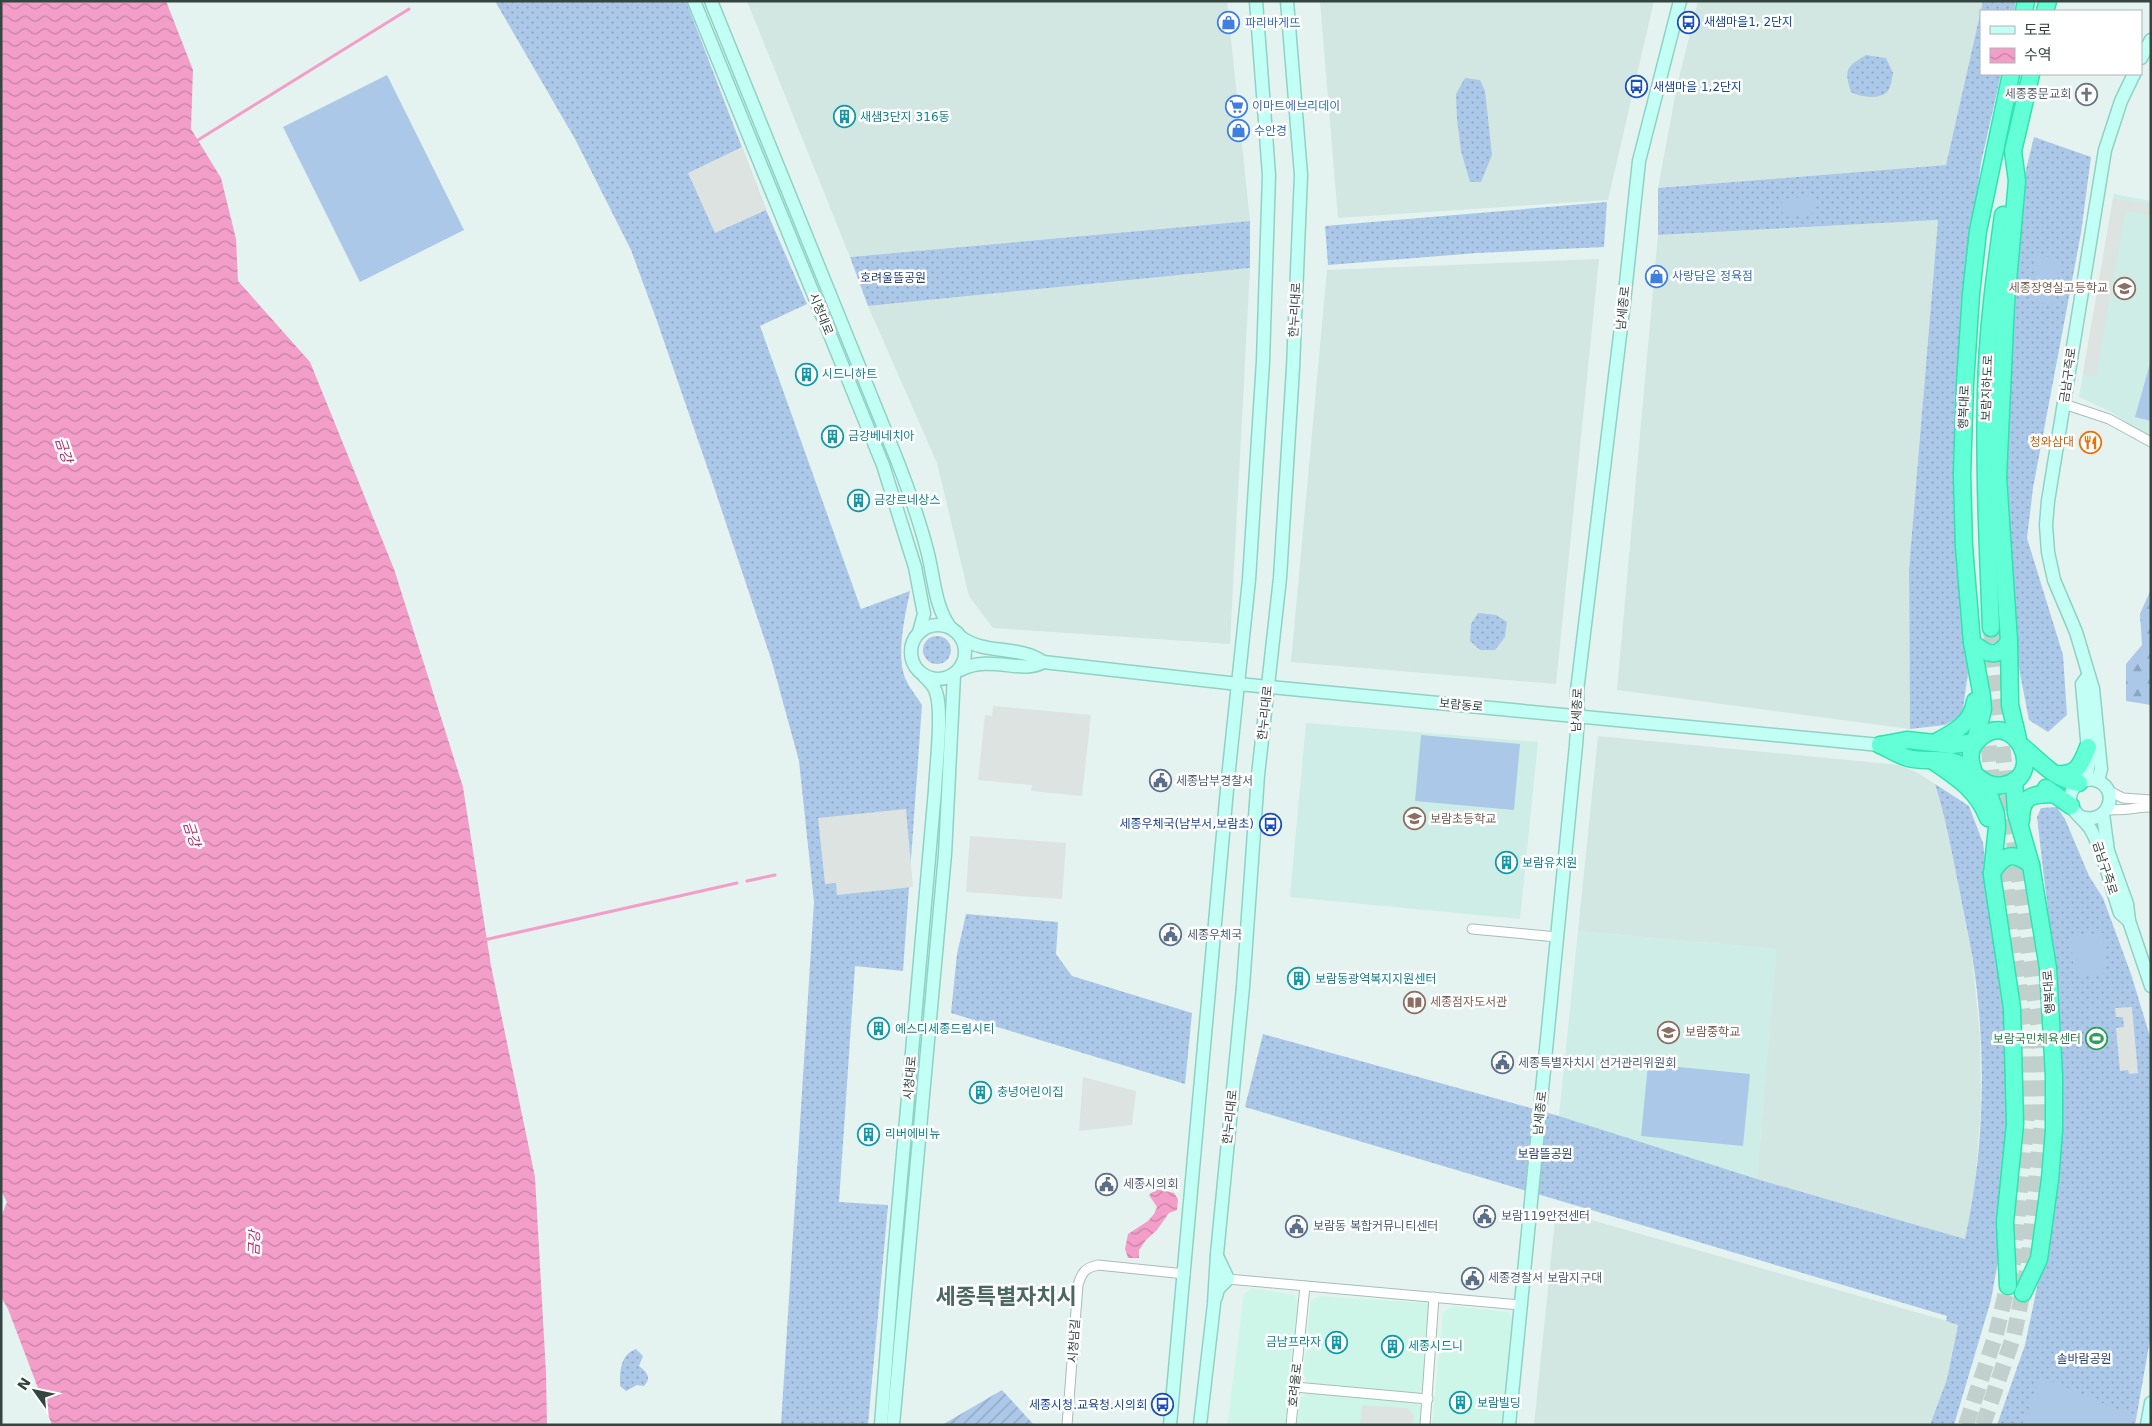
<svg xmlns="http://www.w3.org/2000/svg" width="2152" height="1426" font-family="'DejaVu Sans','Noto Sans KR',sans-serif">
	<defs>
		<pattern id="grass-dots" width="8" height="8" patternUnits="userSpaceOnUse" patternTransform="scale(1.25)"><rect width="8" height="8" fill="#abc8e9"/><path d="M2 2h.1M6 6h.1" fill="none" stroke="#8ca4be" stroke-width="1.8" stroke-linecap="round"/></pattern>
		<pattern id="forest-firs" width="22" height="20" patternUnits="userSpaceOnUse" patternTransform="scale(1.25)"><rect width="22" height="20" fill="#abc8e9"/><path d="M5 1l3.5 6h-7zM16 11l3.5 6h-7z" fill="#8ca4be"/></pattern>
		<pattern id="garden-furrows" width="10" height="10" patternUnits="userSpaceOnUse" patternTransform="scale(1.25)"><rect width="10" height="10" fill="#abc8e9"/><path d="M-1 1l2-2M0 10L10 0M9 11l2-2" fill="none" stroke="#8ca4be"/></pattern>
		<pattern id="water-waves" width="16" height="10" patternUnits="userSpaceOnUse" patternTransform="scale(1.25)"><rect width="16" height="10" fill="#f39dc9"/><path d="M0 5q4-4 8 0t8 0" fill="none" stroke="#c682a5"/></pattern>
	</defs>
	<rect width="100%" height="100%" fill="#e4f3ef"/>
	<g fill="#d2e7e2">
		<path d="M747,1h480l23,220 -400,36z"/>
		<path d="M1320,1h334l-46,199 -270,18z"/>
		<path d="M1698,1h285l-37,164 -288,23 19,-102z"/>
		<path d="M1938,220l-29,349 1,160 -293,-39 41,-455z"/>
		<path d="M1599,259l-43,425 -265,-22 36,-392z"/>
		<path d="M1250,268l-20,376 -237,-16 -24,-32 -32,-133 -69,-157z"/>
		<path d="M1598,736l302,29 18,8 17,11 9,26 28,146 8,80 1,71 -7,90 -9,42 -208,-60 19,-230 -198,-18z"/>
		<path d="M1556,1210l402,114 -11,55 -17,46h-396z"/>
	</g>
	<g fill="#cef6e8">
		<path d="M1252,1288l42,7 4,6 -12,124h-59l17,-131z"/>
		<path d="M1320,1296l106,7 2,2 4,6 -6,74 -4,5 -8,4 -97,-8 -8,-2 -6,-10 8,-74z"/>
		<path d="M1453,1306l54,6 7,8 -10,105h-72l11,-112z"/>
		<path d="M1309,1393l105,7 7,9 -1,16h-123l3,-27z"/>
	</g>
	<g fill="#cdede6">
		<path d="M2114,194l37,7v237l-40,-26 -32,-15z"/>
		<path d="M1306,723l232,19 -18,177 -230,-22z"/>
		<path d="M1578,931l199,18 -20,230 -198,-63z"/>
	</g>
	<g fill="url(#grass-dots)">
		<path d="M495,1h191l80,209 41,94 -47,22 101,283 49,-18c-5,25 -14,63 -5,87 4,9 11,18 17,27l-19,266 -48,-5 -16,236 49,3 -20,220h-87l33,-523 -15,-141 -27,-99 -61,-184 -54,-157 -26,-71 -56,-111z"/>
		<path d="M1983,1h33l-2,10h-33v63h20l-20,89 -17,127v336l4,47 -6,43 -17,9 -35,4 -1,-160 29,-349 -280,15v-47l288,-23z"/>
		<path d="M1866,55l20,3 7,15c-1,6 -2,15 -6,19 -8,8 -27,5 -36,0 -7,-23 -5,-25 15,-37z"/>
		<path d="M1465,78l15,2 5,11 7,64 -11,27h-11l-9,-31 -4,-32 -1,-25z"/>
		<path d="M2034,137l57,20 -10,76 -48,255 -6,50 36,117 4,60 -19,17 -19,-12 -12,-62 -15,-173 14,-275z"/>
		<path d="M1607,202l-3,45 -127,6 -149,12 -3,-39z"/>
		<path d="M1250,221v47l-382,38 -18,-49z"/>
		<path d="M1478,613l18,2 11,7 -2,15 -10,13h-15l-10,-9 1,-17z"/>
		<circle cx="937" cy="650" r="14"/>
		<path d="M1935,784l34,22 14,37 27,218 -9,183 -10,56 -37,125h-24l17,-46 11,-54 -12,-4 1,-5 -702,-209 18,-73 296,82 198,63 208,60c20,-91 22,-192 7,-284 -4,-23 -9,-45 -13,-67 -7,-35 -13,-70 -24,-104z"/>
		<path d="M2057,807l8,12 24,57 14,22 28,76 20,66v294l-16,91h-138l28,-80 16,-77 19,-227 -9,-104 -14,-120 4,-9z"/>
		<path d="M966,914l92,8 -2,32 16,22 120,37 -7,71 -234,-71 6,-59z"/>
		<path d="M636,1349l7,7 -4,10c8,6 13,12 5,20l-7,-1 -11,6 -6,-5c0,-15 0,-31 16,-37z"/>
	</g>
	<path fill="url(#forest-firs)" d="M2151,589v116l-25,-4v-37l16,-19 -2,-31z"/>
	<path fill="url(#garden-furrows)" d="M1002,1390l32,35h-92z"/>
	<g fill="#abc8e9">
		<path d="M387,75l77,155 -104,52 -77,-155z"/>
		<path d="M1815,196v17l-32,2 -1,-16z"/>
		<path d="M2037,255l24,5 -8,45 -24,-4z"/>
		<path d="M2151,360v61l-16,-4z"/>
		<path d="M1421,735l99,9 -6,66 -99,-9z"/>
		<path d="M2103,933l3,40 -32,3 -3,-40z"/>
		<path d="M1648,1064l102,10 -7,72 -102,-10z"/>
		<path d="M2041,1377l93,39 -2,9h-110z"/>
	</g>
	<g fill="#dde3e1">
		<path d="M742,147l24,63 -51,23 -27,-60z"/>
		<path d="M2113,198l38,7v10l-26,-4 -29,166 -13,-3z"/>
		<path d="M993,706l98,9 -9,81 -51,-5 1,-6 -54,-5 7,-65 7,1z"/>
		<path d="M906,809l7,78 -76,8 -1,-12 -11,1 -7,-66z"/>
		<path d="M970,836l96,7 -4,56 -96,-7z"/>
		<path d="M2132,1007l6,66 -9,1 -1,-4 -8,1 -4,-43 8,-1 -1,-10h-7l-1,-9z"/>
		<path d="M1083,1077l53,14 -4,34 -53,6z"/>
		<path d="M1362,1405l46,3 6,8 -1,9h-53z"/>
	</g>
	<g fill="url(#water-waves)">
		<path d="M1,1h165l27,69 -2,59 30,49 15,61 2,42 72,81 84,207 69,218 28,179 44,211 11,196 1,52h-495l-44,-116 -7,-12v-80l6,-15 -6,-11z"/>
		<path d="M1156,1189l18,4 4,6 -1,11 -8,3 -12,17 -11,10 -7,10v8h-11l-3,-9 3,-15 20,-13 6,-7 3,-7 -8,-12z"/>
	</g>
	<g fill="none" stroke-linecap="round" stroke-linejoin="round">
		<g stroke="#f39dc9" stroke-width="3">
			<path d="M198,140l211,-131"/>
			<path d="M747,881l28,-6"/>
			<path d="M484,940l253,-57"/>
		</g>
		<g stroke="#c1d0cc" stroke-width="16" stroke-dasharray="16 8" stroke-linecap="butt">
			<path d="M1986,722l8,75"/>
			<path d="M1966,1425l30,-91 17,-71 14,-147 -1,-78 -25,-189"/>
			<path d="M1983,1425l31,-90 14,-69 14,-149 -2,-79 -34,-258 -13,-115 -2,-37"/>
		</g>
		<defs>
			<g id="street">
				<path d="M2064,404l45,15 42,23"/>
				<path d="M2107,790l16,8 28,2"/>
				<path d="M2107,809c14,3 29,-2 44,-2"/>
				<path d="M1472,929l85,8"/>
				<path d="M1228,1279l292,26"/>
				<path d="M1295,1387l133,12"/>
				<path d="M1067,1425l11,-140c4,-13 7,-17 20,-20l87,9"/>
				<path d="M1291,1425l14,-139"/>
				<path d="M1425,1425l9,-128"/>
			</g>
			<g id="secondary">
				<path d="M694,1l189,464 32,102 9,47 -5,18"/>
				<path d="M711,1l186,459c12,31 23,62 31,94 6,24 7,53 22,73"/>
				<path d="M2141,58l10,-18"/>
				<circle cx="938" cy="652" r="27"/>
				<path d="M962,638c24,17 58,7 81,24"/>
				<path d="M1043,662l195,22 642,61"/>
				<path d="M960,670c31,-16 62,5 83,-8"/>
				<path d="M2098,781l3,-12 -8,-80 -17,-57 -22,-52 -6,-28 -2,-27 2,-24 57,-351 16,-49 13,-27"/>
				<path d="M2079,783l8,-7 2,-15 -7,-77 6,-8"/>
				<path d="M2103,814l5,37 19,53 2,17 22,65"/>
				<path d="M2079,816c27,12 43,-24 19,-35 -13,-5 -28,5 -28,18 0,13 15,20 21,31 12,20 21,60 29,83l9,8"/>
				<path d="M1216,1297l2,-8 10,-10 -11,-23"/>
				<path d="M881,1425l13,-168 41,-467c1,-24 8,-77 1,-98 -2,-7 -7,-11 -12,-16"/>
				<path d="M893,1425l52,-571 9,-179"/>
				<path d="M1170,1425l58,-647 21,-198 14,-219 6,-186 -13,-174"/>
				<path d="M1200,1425l14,-121 3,-50 26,-267 15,-212 22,-197 13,-210 8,-193 -14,-174"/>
				<path d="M1509,1425l67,-680 2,-28 -1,-26 47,-389 15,-141 41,-160"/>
				<path d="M2147,1425l4,-22"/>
			</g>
			<g id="highway">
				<path d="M2024,11l2,-10"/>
				<path d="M2045,11l3,-10"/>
				<path d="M1991,628c-3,-79 -7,-157 -5,-236 1,-59 9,-118 17,-177"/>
				<path d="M1972,642c13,12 26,18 37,-1"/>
				<path d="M2018,739l-8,-34 -1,-64 -11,-164 8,-174 11,-122 -4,-30 18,-77"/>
				<path d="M1975,742l8,-33 -1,-12 -10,-55 -8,-95 -2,-73 3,-90 6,-90 7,-63 33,-157"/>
				<path d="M1934,743c19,-10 38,-19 41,-42"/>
				<path d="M1880,745c9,4 18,10 28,13 16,5 37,-2 53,7 15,8 24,24 43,20 45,-9 9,-80 -26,-45 -11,10 -8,23 -3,35"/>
				<path d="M1880,745l27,-5 45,5 23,-3"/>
				<path d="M2023,747c18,15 32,33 56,36"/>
				<path d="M1933,761c24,16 45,30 55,57"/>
				<path d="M2055,774c22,2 26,-9 33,-27"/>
				<path d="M1982,781l5,7 9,26 1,13 -5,48 20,133 3,116 -10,98 3,64"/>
				<path d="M2014,781l2,32 15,52 17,103 6,108v54l-4,49 -11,80 -16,34"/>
				<path d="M2046,788l25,18"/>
				<path d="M2021,820c0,-25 12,-26 34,-26"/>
				<path d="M1992,873c11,-19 22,-22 39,-8"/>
			</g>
		</defs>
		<use href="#street" stroke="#a6beb8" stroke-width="11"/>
		<use href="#secondary" stroke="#90d1c5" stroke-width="15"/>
		<use href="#highway" stroke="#2ee3ae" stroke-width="19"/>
		<use href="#street" stroke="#fff" stroke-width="9"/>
		<use href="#secondary" stroke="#c2fff5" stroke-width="12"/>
		<use href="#highway" stroke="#63ffd7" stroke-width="16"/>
	</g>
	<defs>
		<symbol id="bus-ring" viewBox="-11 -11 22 22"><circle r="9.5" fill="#fff" stroke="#1a4fb4" stroke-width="1.5"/><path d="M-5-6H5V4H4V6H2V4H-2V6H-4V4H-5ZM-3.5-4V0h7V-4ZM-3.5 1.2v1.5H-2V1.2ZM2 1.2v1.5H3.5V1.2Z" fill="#1a4fb4"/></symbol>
		<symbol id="shop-ring" viewBox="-11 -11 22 22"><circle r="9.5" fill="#fff" stroke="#3f7fe0" stroke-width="1.5"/><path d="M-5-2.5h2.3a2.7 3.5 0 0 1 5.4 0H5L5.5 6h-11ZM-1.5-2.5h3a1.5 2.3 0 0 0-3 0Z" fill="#3f7fe0"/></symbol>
		<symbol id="church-ring" viewBox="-11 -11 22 22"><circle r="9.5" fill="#fff" stroke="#6b7280" stroke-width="1.5"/><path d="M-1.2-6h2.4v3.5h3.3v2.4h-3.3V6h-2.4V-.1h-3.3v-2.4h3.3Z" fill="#6b7280"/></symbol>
		<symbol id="supermarket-ring" viewBox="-11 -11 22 22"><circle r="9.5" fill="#fff" stroke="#3f7fe0" stroke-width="1.5"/><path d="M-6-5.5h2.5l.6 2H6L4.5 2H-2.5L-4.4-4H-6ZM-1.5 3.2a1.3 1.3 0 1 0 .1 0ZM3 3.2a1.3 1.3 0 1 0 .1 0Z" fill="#3f7fe0"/></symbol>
		<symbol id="building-ring" viewBox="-11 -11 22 22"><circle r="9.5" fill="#fff" stroke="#0f9aa8" stroke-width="1.5"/><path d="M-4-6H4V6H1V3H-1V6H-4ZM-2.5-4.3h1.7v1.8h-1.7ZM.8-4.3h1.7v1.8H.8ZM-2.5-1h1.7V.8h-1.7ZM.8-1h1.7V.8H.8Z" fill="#0f9aa8"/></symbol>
		<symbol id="school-ring" viewBox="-11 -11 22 22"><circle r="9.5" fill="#fff" stroke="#8d6e63" stroke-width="1.5"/><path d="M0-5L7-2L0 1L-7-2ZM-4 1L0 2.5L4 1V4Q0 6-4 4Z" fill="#8d6e63"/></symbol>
		<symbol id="restaurant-ring" viewBox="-11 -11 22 22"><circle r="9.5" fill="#fff" stroke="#e8710a" stroke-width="1.5"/><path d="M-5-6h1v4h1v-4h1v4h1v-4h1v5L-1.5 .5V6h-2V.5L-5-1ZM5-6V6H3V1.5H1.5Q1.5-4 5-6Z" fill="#e8710a"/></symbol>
		<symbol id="civic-ring" viewBox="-11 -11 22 22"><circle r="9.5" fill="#fff" stroke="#5c6f8a" stroke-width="1.5"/><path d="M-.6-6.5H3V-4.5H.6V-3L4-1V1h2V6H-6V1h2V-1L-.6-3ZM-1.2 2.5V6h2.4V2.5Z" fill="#5c6f8a"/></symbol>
		<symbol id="library-ring" viewBox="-11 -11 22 22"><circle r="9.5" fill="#fff" stroke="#8d6e63" stroke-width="1.5"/><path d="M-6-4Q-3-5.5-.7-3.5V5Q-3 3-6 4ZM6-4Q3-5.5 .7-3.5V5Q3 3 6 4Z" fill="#8d6e63"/></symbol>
		<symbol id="stadium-ring" viewBox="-11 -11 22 22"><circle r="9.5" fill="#fff" stroke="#2e9e5b" stroke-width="1.5"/><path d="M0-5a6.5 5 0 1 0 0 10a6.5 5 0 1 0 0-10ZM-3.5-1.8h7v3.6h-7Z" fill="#2e9e5b"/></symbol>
	</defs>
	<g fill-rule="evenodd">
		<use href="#bus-ring" x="1676" y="10" width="25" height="25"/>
		<use href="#shop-ring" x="1216" y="10" width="25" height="25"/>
		<use href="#bus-ring" x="1624" y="74" width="25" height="25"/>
		<use href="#church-ring" x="2074" y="82" width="25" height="25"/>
		<use href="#supermarket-ring" x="1224" y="94" width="25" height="25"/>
		<use href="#building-ring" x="832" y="104" width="25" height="25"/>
		<use href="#shop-ring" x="1226" y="118" width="25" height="25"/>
		<use href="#shop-ring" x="1644" y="264" width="25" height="25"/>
		<use href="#school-ring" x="2112" y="276" width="25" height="25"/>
		<use href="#building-ring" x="794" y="362" width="25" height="25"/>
		<use href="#building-ring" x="820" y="424" width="25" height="25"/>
		<use href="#restaurant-ring" x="2078" y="430" width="25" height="25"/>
		<use href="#building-ring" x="846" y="488" width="25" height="25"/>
		<use href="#civic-ring" x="1148" y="768" width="25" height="25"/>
		<use href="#school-ring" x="1402" y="806" width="25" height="25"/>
		<use href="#bus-ring" x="1258" y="812" width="25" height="25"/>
		<use href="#building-ring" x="1494" y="850" width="25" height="25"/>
		<use href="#civic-ring" x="1158" y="922" width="25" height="25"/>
		<use href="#building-ring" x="1286" y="966" width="25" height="25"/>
		<use href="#library-ring" x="1402" y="990" width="25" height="25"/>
		<use href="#building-ring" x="866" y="1016" width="25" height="25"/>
		<use href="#school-ring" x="1656" y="1020" width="25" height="25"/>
		<use href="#stadium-ring" x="2084" y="1026" width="25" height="25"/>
		<use href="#civic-ring" x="1490" y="1050" width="25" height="25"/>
		<use href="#building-ring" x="968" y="1080" width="25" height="25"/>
		<use href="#building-ring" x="856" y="1122" width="25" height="25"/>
		<use href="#civic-ring" x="1094" y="1172" width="25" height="25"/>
		<use href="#civic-ring" x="1472" y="1204" width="25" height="25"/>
		<use href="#civic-ring" x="1284" y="1214" width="25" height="25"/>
		<use href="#civic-ring" x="1460" y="1266" width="25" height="25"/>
		<use href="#building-ring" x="1324" y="1330" width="25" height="25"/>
		<use href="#building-ring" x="1380" y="1334" width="25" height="25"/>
		<use href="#building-ring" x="1448" y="1390" width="25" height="25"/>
		<use href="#bus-ring" x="1150" y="1392" width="25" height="25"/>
	</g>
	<g text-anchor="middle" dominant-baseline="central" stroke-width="5" stroke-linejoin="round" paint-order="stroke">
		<g font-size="12" fill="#164399" stroke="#fff" text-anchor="start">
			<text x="1704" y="22">새샘마을1, 2단지</text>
			<text x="1653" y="87">새샘마을 1,2단지</text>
			<text x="1254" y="824" text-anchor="end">세종우체국(남부서,보람초)</text>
			<text x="1147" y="1405" text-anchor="end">세종시청.교육청.시의회</text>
		</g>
		<g font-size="12" fill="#366cbe" stroke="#fff" text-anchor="start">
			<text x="1245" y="23">파리바게뜨</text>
			<text x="1252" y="106">이마트에브리데이</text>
			<text x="1254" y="131">수안경</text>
			<text x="1672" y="276">사랑담은 정육점</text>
		</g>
		<g font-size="12" fill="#5b616d" stroke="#fff" text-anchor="end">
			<text x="2071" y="94">세종중문교회</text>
		</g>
		<g font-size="12" fill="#0d838f" stroke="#fff" text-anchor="start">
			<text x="860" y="117">새샘3단지 316동</text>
			<text x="822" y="374">시드니하트</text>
			<text x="848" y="436">금강베네치아</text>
			<text x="874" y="500">금강르네상스</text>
			<text x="1522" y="863">보람유치원</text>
			<text x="1315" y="979">보람동광역복지지원센터</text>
			<text x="895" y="1029">에스디세종드림시티</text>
			<text x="997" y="1092">충녕어린이집</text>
			<text x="885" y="1134">리버에비뉴</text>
			<text x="1321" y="1342" text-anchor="end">금남프라자</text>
			<text x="1408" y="1346">세종시드니</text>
			<text x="1477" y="1403">보람빌딩</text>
		</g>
		<g font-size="12" fill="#253e79" stroke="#fff">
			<text x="893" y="278">호려울뜰공원</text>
			<text x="1545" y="1154">보람뜰공원</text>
			<text x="2084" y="1359">솔바람공원</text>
		</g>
		<g font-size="12" fill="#785e54" stroke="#fff" text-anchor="start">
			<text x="2108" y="288" text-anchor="end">세종장영실고등학교</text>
			<text x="1430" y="819">보람초등학교</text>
			<text x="1430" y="1002">세종점자도서관</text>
			<text x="1685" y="1032">보람중학교</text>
		</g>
		<g font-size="12" fill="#344540" stroke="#fff">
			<text transform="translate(1623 308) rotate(-84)">남세종로</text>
			<text transform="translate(1295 310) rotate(-87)">한누리대로</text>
			<text transform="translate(821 314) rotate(68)">시청대로</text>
			<text transform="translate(2068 375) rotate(-82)">금남구즉로</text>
			<text transform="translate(1987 388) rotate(-88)">보람지하도로</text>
			<text transform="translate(1964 407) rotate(-88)">행복대로</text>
			<text transform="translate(1461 705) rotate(5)">보람동로</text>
			<text transform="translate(1577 710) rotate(-88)">남세종로</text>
			<text transform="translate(1265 713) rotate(-84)">한누리대로</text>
			<text transform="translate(2105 868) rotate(72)">금남구즉로</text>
			<text transform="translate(2049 992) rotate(-94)">행복대로</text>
			<text transform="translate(910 1078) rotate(-85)">시청대로</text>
			<text transform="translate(1540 1113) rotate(-84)">남세종로</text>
			<text transform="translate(1230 1117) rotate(-84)">한누리대로</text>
			<text transform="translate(1074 1341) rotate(-86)">시청남길</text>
			<text transform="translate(1295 1385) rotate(-84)">호려울로</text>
		</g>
		<g font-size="12" fill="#c56008" stroke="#fff" text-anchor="end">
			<text x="2074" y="442">청와삼대</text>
		</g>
		<g font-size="12" fill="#4e5e75" stroke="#fff" text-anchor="start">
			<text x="1176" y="781">세종남부경찰서</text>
			<text x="1187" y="935">세종우체국</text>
			<text x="1518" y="1063">세종특별자치시 선거관리위원회</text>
			<text x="1123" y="1184">세종시의회</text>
			<text x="1501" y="1216">보람119안전센터</text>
			<text x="1313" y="1226">보람동 복합커뮤니티센터</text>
			<text x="1488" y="1278">세종경찰서 보람지구대</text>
		</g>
		<g font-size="12" fill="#27864d" stroke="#fff" text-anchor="end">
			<text x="2081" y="1039">보람국민체육센터</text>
		</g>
		<g font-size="14" font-style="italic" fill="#b5296f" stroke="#fff">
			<text transform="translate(64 450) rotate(72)">금강</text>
			<text transform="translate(192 834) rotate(72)">금강</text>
			<text transform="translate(254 1243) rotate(-88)">금강</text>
		</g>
		<g font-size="22" font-weight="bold" fill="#4b685f" stroke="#fff">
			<text x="1006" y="1296">세종특별자치시</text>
		</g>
	</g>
	<rect width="2152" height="1426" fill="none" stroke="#344540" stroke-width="5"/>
	<rect x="1980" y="10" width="162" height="65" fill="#ffffff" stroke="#aeb5b3"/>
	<rect x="1990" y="26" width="25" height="8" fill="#c2fff5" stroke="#aeb5b3"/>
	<text x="2024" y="35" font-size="15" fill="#344540">도로</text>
	<rect x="1990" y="48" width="25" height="15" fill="url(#water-waves)" stroke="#aeb5b3"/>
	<text x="2024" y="60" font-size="15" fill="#344540">수역</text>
	<g transform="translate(35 1391) rotate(303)" stroke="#ffffff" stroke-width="4" paint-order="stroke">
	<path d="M0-4L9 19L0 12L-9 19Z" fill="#344540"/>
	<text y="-8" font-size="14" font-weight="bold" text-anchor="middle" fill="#344540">N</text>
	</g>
</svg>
